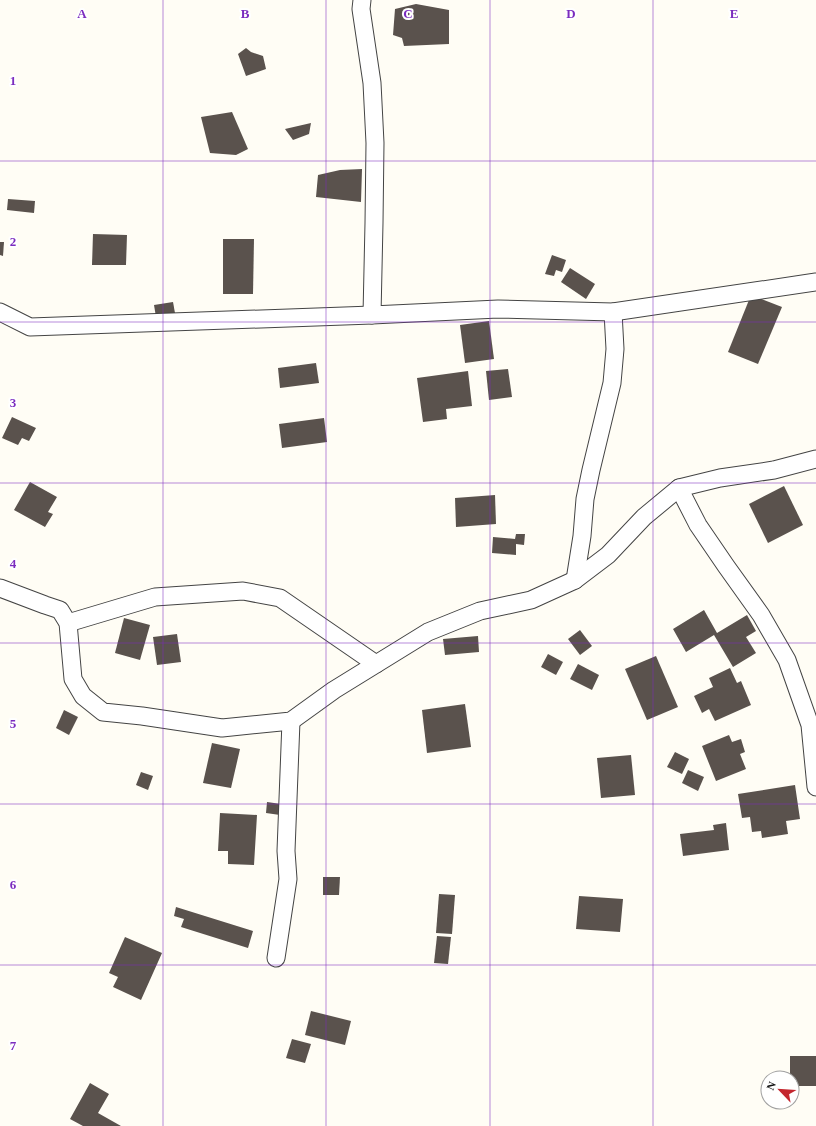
<svg xmlns="http://www.w3.org/2000/svg" width="816" height="1126" font-family="'Times New Roman',serif">
	<rect width="100%" height="100%" fill="#fffdf5"/>
	<g fill="#5a524d">
		<path d="M416,4l33,6v34l-45,2 -2,-8 -9,-3 2,-26z"/>
		<path d="M246,48l5,4 12,4 3,13 -20,7 -8,-22z"/>
		<path d="M232,112l16,37 -12,6 -26,-2 -9,-36z"/>
		<path d="M311,123l-2,11 -16,6 -8,-11z"/>
		<path d="M362,169l-1,33 -45,-5 2,-22 22,-5z"/>
		<path d="M8,199l27,2 -1,12 -27,-3z"/>
		<path d="M93,234l34,1 -1,30h-34z"/>
		<path d="M223,239h31l-1,55h-30z"/>
		<path d="M0,242h4l-1,14 -3,-1z"/>
		<path d="M552,255l14,5 -4,12 -6,-2 -2,6 -9,-2z"/>
		<path d="M570,268l25,16 -9,15 -25,-17z"/>
		<path d="M751,295l31,12 -24,57 -30,-12z"/>
		<path d="M173,302l2,11 -19,4 -2,-12z"/>
		<path d="M489,321l5,38 -29,4 -5,-38z"/>
		<path d="M316,363l3,20 -39,5 -2,-20z"/>
		<path d="M508,369l4,28 -23,3 -3,-29z"/>
		<path d="M468,371l4,35 -26,3 1,10 -24,3 -6,-44z"/>
		<path d="M12,417l24,11 -7,13 -7,-3 -4,7 -16,-7z"/>
		<path d="M324,418l3,24 -45,6 -3,-24z"/>
		<path d="M30,482l27,15 -9,15 5,2 -8,13 -31,-17z"/>
		<path d="M784,486l19,39 -35,18 -19,-39z"/>
		<path d="M495,495l1,29 -40,3 -1,-29z"/>
		<path d="M516,534h9l-1,11 -8,-1v11l-24,-2 1,-16 22,2z"/>
		<path d="M704,610l13,23 30,-18 9,16 -10,6 10,16 -23,14 -19,-32 -28,17 -13,-23z"/>
		<path d="M124,618l26,7 -10,35 -25,-7z"/>
		<path d="M580,630l12,16 -12,9 -12,-16z"/>
		<path d="M177,634l4,28 -24,3 -4,-28z"/>
		<path d="M478,636l1,16 -34,3 -2,-16z"/>
		<path d="M548,654l15,8 -7,13 -15,-8z"/>
		<path d="M656,656l22,51 -31,13 -22,-51z"/>
		<path d="M578,664l21,11 -7,15 -22,-11z"/>
		<path d="M730,668l7,15 4,-2 10,24 -36,16 -6,-12 -7,4 -8,-17 19,-9 -4,-9z"/>
		<path d="M465,704l6,43 -44,6 -5,-43z"/>
		<path d="M64,710l14,7 -9,18 -13,-7z"/>
		<path d="M729,735l3,7 9,-3 4,13 -5,2 6,15 -30,12 -14,-35z"/>
		<path d="M212,743l28,6 -9,39 -28,-5z"/>
		<path d="M675,752l14,7 -7,15 -15,-7z"/>
		<path d="M631,755l4,40 -34,3 -4,-40z"/>
		<path d="M688,770l16,7 -6,14 -16,-8z"/>
		<path d="M141,772l12,4 -5,14 -12,-5z"/>
		<path d="M795,785l5,34 -14,2 2,13 -26,4 -1,-7 -9,1 -2,-15 -8,1 -4,-24z"/>
		<path d="M267,802l14,2 -1,11 -14,-2z"/>
		<path d="M220,813l37,2 -3,50 -26,-1v-13h-10z"/>
		<path d="M726,823l3,27 -46,6 -3,-22 34,-4 -1,-5z"/>
		<path d="M323,877h17l-1,18h-16z"/>
		<path d="M439,894l16,1 -3,39 -16,-1z"/>
		<path d="M579,896l44,3 -3,33 -44,-3z"/>
		<path d="M176,907l77,24 -5,17 -67,-21 3,-8 -10,-3z"/>
		<path d="M437,936l14,1 -3,27 -14,-1z"/>
		<path d="M125,937l37,16 -21,47 -28,-13 5,-10 -9,-4z"/>
		<path d="M311,1011l40,10 -6,24 -40,-10z"/>
		<path d="M292,1039l19,5 -6,19 -19,-5z"/>
		<path d="M790,1056h26v30h-24v-8h-2z"/>
		<path d="M90,1083l19,11 -11,19 23,13h-38l-13,-7z"/>
	</g>
	<g fill="none" stroke-linecap="round" stroke-linejoin="round">
		<defs>
			<g id="minor">
				<path d="M362,0l-1,9 11,74 3,60 -1,80 -2,92"/>
				<path d="M0,312l30,15 342,-12 126,-6 115,3 203,-30"/>
				<path d="M679,488l19,37 28,41 35,49 26,45 23,65 6,62"/>
				<path d="M575,580l7,-44 3,-37 6,-29 21,-87 3,-34 -2,-37"/>
				<path d="M0,588l45,17 15,5 8,13 5,56 10,17 20,16 39,4 80,12 69,-7 43,-31 94,-58 52,-21 51,-11 44,-20 33,-25 36,-38 35,-29 41,-10 54,-8 42,-11"/>
				<path d="M68,623l87,-26 88,-6 37,7 96,66"/>
				<path d="M276,958l12,-79 -2,-28 5,-130"/>
			</g>
		</defs>
		<use href="#minor" stroke="#444" stroke-width="19"/>
		<use href="#minor" stroke="#fff" stroke-width="17"/>
	</g>
	<path fill="none" stroke="#7b2cbf" stroke-width="1" stroke-opacity="0.55" d="M163,0v1126M326,0v1126M490,0v1126M653,0v1126M0,161h816M0,322h816M0,483h816M0,643h816M0,804h816M0,965h816"/>
	<g font-size="13" text-anchor="middle" font-weight="bold" fill="#7b2cbf" stroke="#fff" stroke-width="4" stroke-linejoin="round" paint-order="stroke">
		<text x="82" y="18">A</text>
		<text x="245" y="18">B</text>
		<text x="408" y="18">C</text>
		<text x="571" y="18">D</text>
		<text x="734" y="18">E</text>
		<text x="13" y="85">1</text>
		<text x="13" y="246">2</text>
		<text x="13" y="407">3</text>
		<text x="13" y="568">4</text>
		<text x="13" y="728">5</text>
		<text x="13" y="889">6</text>
		<text x="13" y="1050">7</text>
	</g>
	<g transform="translate(780 1090) rotate(295)"><circle r="19" fill="#ffffff" stroke="#a0a0a0"/>
	<path d="M0-3L7 15L0 10L-7 15Z" fill="#c4262e"/>
	<text y="-6" font-size="11" font-weight="bold" text-anchor="middle" fill="#111111">N</text>
	</g>
</svg>
